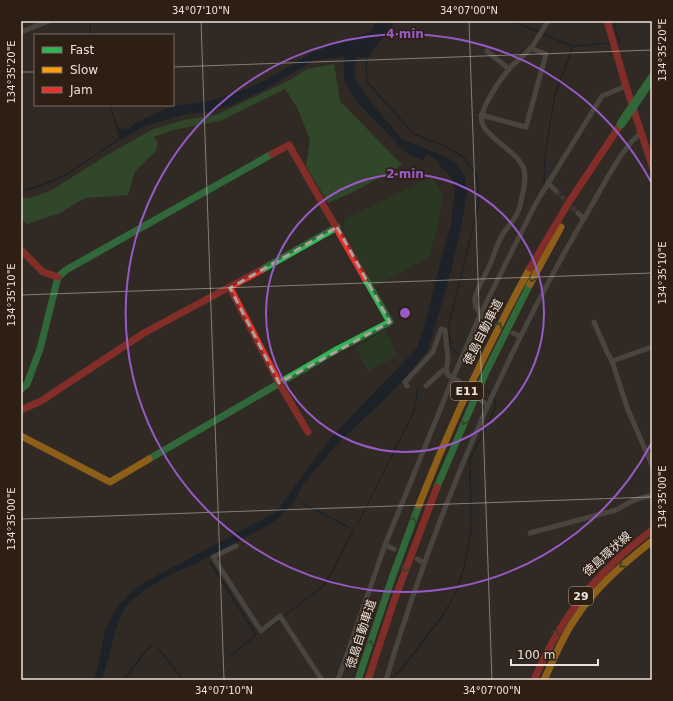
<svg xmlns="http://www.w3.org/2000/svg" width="673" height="701" font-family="'DejaVu Sans','Noto Sans JP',sans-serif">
	<rect width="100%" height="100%" fill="#322a24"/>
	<g fill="#224721">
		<path d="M432,177l11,17 -5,31 -9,32 -51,28h-5l-30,-56 2,-10z"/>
		<path d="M385,330l12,26 -29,15 -13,-24z"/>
	</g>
	<path fill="#2f6c30" d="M334,64l6,37 62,64 -47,26 -27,12 -22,-37 4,-26 -13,-33 -12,-18 -65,32 -47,9 -19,7 4,6 -2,8 -21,20 -7,24 -43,3 -25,15 -33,11 -6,-5v-21h9l22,-8 52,-33 47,-27 33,-10 32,-5 74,-35 17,-11z"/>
	<path fill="#041a2a" d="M375,21h20l-26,36h-12l-2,9v13l11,17 36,43 35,14 17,9 11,14 2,16 -6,36 -10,43 -23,79 -16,20 -27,29 -47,44 -34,40 -12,22 -18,17 -73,39 -33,15 -23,14 -18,15 -8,14 -17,61h-8c6,-17 7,-35 12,-51 7,-21 21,-35 39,-47l129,-69 9,-10 32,-45 23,-28 79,-82 11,-36 13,-53 10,-35 4,-35 -2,-8 -7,-10 -5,-3 -3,-7 -12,-7 -3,7 -19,-10 -49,-51 -11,-20v-23l-29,3 -51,30 -32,15 -23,7 -23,2 -41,12 -25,14 -5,-14 7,3 8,-1 5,-5 32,-15 12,-3 31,-4 36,-12 18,-8 49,-29 59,-21z"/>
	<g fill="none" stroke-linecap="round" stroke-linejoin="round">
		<g stroke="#041a2a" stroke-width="1.5">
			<path d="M511,21l28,11"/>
			<path d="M89,22l2,13"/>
			<path d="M542,34l31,12 39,-3"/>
			<path d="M616,42h4l-6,-17 4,-3h34"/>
			<path d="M367,56l-1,18 2,9 46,51 31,12 18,11 14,18 2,28 -30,121 1,22 10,10"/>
			<path d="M110,105l7,23"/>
			<path d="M544,183l1,-27 10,-62 18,-48"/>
			<path d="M21,189l5,1 11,-3 29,-12 49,-33 5,-4"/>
			<path d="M462,359l6,6"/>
			<path d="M487,389l4,6"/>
			<path d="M302,503l48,25"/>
			<path d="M357,525c14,-26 26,-52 39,-78 8,-16 22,-38 21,-57"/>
			<path d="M210,562l46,73 -27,22"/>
			<path d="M283,617l39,-30 10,-15 21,-42"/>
			<path d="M266,631l14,-11"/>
			<path d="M159,649l24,31"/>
			<path d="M123,680l28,-35"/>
			<path d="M391,680l13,-14 39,-51 13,-23 8,-24 7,-38 -1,-71 25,-50v-9l-2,-2"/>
		</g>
		<g stroke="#4e463f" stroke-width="5" stroke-dasharray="5 2.5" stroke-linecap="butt">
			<path d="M556,191l22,22"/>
			<path d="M488,320l12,6"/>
			<path d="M458,381l19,16"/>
		</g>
		<g stroke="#686561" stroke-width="5">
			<path d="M21,32l28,-11"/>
			<path d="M487,51l22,18"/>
			<path d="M481,115l45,12 20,-73 -16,-6"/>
			<path d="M548,183l8,8"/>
			<path d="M578,213l6,6"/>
			<path d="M488,320c-7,-5 -14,-11 -13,-22 2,-11 12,-25 16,-36 4,-9 6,-19 12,-28 7,-11 13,-14 17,-28 2,-11 7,-25 4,-36 -5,-20 -48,-36 -42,-55 3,-13 19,-37 28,-47 6,-7 14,-12 20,-19 7,-8 12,-19 18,-28"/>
			<path d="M594,322l13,30 5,9 16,49 24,55"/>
			<path d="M513,333l7,3"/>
			<path d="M612,361l40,-14"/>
			<path d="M458,381l-5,-3 27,-63 56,-112 66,-107 24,-10"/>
			<path d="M407,386l-2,-4 28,-30 8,-23 4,1 3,29 -2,11 -4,1 -16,15"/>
			<path d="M481,400l6,5"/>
			<path d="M530,533l86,-23 18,-10 18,-5"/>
			<path d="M385,545l9,4"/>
			<path d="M236,546l-23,11 48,74 19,-15 42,64"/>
			<path d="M417,559l7,4"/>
			<path d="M338,680l47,-135 68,-167 -5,-3 -2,-5"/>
			<path d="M386,680c50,-167 118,-327 207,-477 10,-17 33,-62 48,-69"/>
		</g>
		<g stroke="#30b455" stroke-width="7">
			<path d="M261,270l76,-43"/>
			<path d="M21,389l6,-5 13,-35 18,-72 8,-7 206,-116"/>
			<path d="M149,459l189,-110 52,-27 -25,-44"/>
			<path d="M437,487l49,-115 44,-88"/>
			<path d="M358,680l34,-102 27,-73"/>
		</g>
		<g stroke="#ff9f0a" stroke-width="7">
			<path d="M530,284l31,-57"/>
			<path d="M21,436l89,46 39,-23"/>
			<path d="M419,505c32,-82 69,-160 111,-237"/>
			<path d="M544,680c9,-19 17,-40 29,-58 20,-33 49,-57 79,-81"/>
		</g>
		<g stroke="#e5322d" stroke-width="7">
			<path d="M607,21l19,65 26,80"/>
			<path d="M272,154l17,-9 76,133"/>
			<path d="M21,250l22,22 15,5"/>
			<path d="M530,268l39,-66 52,-78"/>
			<path d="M230,288l49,95 29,49"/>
			<path d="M21,410l20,-9 103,-68 117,-63"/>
			<path d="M368,680l26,-79 43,-114"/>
			<path d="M534,680c29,-67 61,-106 118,-150"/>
		</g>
		<path stroke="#30b455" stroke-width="9" d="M621,124l31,-46"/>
	</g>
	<defs><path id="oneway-chevron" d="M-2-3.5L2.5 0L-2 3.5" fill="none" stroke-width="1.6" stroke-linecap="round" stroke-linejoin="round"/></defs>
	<g stroke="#2f6231">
		<use href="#oneway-chevron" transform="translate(532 279) rotate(119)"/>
		<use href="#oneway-chevron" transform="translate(499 325) rotate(-63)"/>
		<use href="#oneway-chevron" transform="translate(464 422) rotate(114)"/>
		<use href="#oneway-chevron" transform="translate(413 520) rotate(-69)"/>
		<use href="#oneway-chevron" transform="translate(622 565) rotate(140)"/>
		<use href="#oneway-chevron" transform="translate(405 569) rotate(111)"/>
		<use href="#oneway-chevron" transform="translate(556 632) rotate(-61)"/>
		<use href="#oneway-chevron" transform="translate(370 643) rotate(-72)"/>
	</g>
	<path d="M0 0H673V701H0ZM337,227l53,95 -111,61 -49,-95z" fill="#322a24" fill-opacity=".55" fill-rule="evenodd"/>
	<path fill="none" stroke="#aba29b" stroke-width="3" stroke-dasharray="8 5" stroke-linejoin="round" d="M337,227l53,95 -111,61 -49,-95z"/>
	<path fill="none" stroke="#ece2db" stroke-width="1" stroke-opacity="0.45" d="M201,21l23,659M469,21l23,659M173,67l479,-17M21,72h14M21,295l631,-22M21,519l631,-22"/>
	<g fill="none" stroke="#975ac6" stroke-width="2">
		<circle cx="405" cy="313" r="139"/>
		<path d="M651 444A279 279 0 1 1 651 182"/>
	</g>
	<g text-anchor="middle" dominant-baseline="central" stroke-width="3.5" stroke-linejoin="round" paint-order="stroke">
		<g fill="#2e1f14" stroke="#b3a89f" stroke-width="1">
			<rect x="451" y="382" width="32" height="18" rx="3"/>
			<rect x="569" y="587" width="24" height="18" rx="3"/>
		</g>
		<g font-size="11" font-weight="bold" fill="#ece2db">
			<text x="467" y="391">E11</text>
			<text x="581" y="596">29</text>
		</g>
		<g font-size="12" fill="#ece2db" stroke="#2e1f14">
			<text transform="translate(483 332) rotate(-63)">徳島自動車道</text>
			<text transform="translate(607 554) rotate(-42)">徳島環状線</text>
			<text transform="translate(361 634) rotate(-72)">徳島自動車道</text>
		</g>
	</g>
	<circle cx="405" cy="313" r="6" fill="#975ac6" stroke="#2e1f14" stroke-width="2"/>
	<g font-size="12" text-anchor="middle" font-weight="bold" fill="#975ac6" stroke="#2e1f14" stroke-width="3.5" stroke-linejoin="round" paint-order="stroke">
		<text x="405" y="38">4 min</text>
		<text x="405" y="178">2 min</text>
	</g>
	<rect width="673" height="701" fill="none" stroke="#2e1f14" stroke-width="44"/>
	<rect x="34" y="34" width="140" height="72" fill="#2e1f14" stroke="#7a6d64"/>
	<rect x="42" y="47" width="20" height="6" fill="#30b455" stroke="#7a6d64"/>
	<text x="70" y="54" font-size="12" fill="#ece2db">Fast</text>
	<rect x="42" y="67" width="20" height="6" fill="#ff9f0a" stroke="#7a6d64"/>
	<text x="70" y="74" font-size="12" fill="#ece2db">Slow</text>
	<rect x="42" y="87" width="20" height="6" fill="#e5322d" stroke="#7a6d64"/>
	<text x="70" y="94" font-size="12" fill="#ece2db">Jam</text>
	<path d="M511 659v6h87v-6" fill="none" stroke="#ece2db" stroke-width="2"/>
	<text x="517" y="659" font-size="12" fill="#ece2db" stroke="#2e1f14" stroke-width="3" paint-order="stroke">100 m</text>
	<rect x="22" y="22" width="629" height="657" fill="none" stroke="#ece2db" stroke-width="1.5"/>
	<g font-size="10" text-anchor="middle" fill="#ece2db">
		<text x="201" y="14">34°07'10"N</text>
		<text x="469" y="14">34°07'00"N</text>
		<text transform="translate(662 50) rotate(-90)" y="4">134°35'20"E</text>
		<text transform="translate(11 72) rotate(-90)" y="4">134°35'20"E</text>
		<text transform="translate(662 273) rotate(-90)" y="4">134°35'10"E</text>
		<text transform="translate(11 295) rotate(-90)" y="4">134°35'10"E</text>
		<text transform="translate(662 497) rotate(-90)" y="4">134°35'00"E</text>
		<text transform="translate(11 519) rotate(-90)" y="4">134°35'00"E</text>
		<text x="224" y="694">34°07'10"N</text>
		<text x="492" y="694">34°07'00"N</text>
	</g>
</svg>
